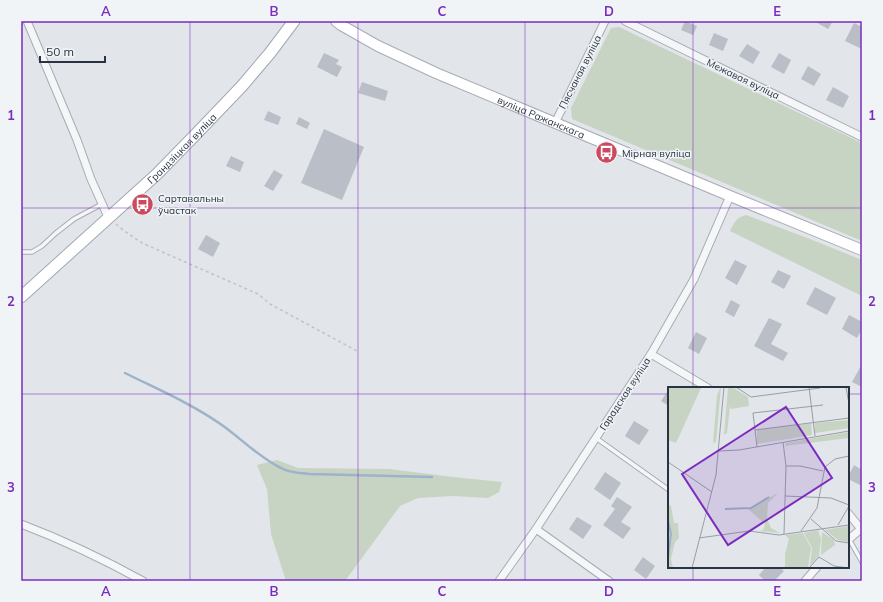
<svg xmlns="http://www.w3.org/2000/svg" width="883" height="602" font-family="Mulish,sans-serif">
	<rect width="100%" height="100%" fill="#e2e5ea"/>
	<g fill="#c7d4c3">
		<path d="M619,27l243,116v98l-290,-122 -1,-11 40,-80z"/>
		<path d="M746,215l64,24 52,21v36l-132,-65c5,-10 6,-13 16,-16z"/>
		<path d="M277,460l21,8 91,1 64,8 49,5 -3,10 -11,6 -35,-2 -35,2 -18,8 -55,75h-59l-15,-47 -4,-45 -10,-24z"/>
	</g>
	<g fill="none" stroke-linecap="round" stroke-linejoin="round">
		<path stroke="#9db3c9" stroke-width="2.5" d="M125,373c32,16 65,30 94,50 21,14 39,34 62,45 8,5 20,5 29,6l122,3"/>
	</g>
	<g fill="#b9bec7">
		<path d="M685,21l12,5 -4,9 -12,-5z"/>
		<path d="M814,21h19l-5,8z"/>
		<path d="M854,23l8,4v22l-17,-8z"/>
		<path d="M714,33l14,6 -5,12 -14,-6z"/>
		<path d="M747,44l13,8 -7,12 -14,-8z"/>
		<path d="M324,53l15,7 -3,4 6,3 -5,10 -20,-10z"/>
		<path d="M779,53l12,7 -7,14 -13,-7z"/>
		<path d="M808,66l13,8 -7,12 -13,-7z"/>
		<path d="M362,82l26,9 -3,10 -27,-8z"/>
		<path d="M833,87l16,9 -6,12 -17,-8z"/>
		<path d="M268,111l13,6 -3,8 -14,-5z"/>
		<path d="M299,117l11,6 -3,6 -11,-5z"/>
		<path d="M324,129l40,18 -22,53 -41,-17z"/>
		<path d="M231,156l13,6 -4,10 -14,-6z"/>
		<path d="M274,170l9,5 -10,16 -9,-5z"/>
		<path d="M206,235l14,8 -7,14 -15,-8z"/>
		<path d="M735,260l12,6 -10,19 -12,-7z"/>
		<path d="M778,270l13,6 -7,13 -13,-7z"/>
		<path d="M815,287l21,11 -9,17 -21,-11z"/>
		<path d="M731,300l9,5 -6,12 -9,-5z"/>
		<path d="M849,315l13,7v7l-5,9 -15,-9z"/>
		<path d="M769,318l13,6 -11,20 17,9 -5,8 -29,-15z"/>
		<path d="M696,332l11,6 -8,16 -11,-6z"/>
		<path d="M862,364v23l-10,-5z"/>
		<path d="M669,389v17l-8,-5z"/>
		<path d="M634,421l15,9 -10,15 -14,-9z"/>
		<path d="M854,465l8,5v16l-14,-7v-2z"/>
		<path d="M605,472l16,11 -11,17 -16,-11z"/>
		<path d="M617,497l15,10 -11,15 10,6 -8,11 -20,-14 12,-16 -4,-3z"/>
		<path d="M577,517l15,9 -9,13 -14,-10z"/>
		<path d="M643,557l12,9 -9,13 -12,-9z"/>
		<path d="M766,567h13l5,4 -10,10h-9l-6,-6z"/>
	</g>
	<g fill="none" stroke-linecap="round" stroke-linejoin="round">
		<defs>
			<g id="lane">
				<path d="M21,252h11l10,-6 14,-13 18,-14 28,-15"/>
				<path d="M596,438l73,52"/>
				<path d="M849,539l13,23"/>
			</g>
			<g id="street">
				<path d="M27,21l50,119 14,39 17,38"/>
				<path d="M625,21l237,116"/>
				<path d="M555,123l50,-102"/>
				<path d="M651,354l57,34"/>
				<path d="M848,513l13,16"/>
				<path d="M21,524c42,16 82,35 122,57"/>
				<path d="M536,529l73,52"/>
				<path d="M848,540l14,-12"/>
				<path d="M499,581l37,-52 115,-175 43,-75 36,-83"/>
				<path d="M805,581l12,-14"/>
			</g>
			<g id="secondary">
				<path id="s1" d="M336,21l5,4 37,21 58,27 294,123 132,54"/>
			</g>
			<g id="primary">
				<path id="s2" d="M21,297l136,-123 41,-42 44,-46 28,-33 24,-32"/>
			</g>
		</defs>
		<use href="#lane" stroke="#a7acb4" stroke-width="5.5"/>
		<use href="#street" stroke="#a7acb4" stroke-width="9"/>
		<use href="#secondary" stroke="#a7acb4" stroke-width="12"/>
		<use href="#primary" stroke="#a1a9b5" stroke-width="13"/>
		<path stroke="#bfc3c9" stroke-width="1.5" stroke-dasharray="3 3" stroke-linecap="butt" d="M116,224l7,6 19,13 116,51 12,10 87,47"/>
		<use href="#lane" stroke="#f4f6f8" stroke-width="3.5"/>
		<use href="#street" stroke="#f4f6f8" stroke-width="7"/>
		<use href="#secondary" stroke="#fff" stroke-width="10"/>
		<use href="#primary" stroke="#fff" stroke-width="11"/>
	</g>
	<path fill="none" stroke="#7b2cbf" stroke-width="1" stroke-opacity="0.55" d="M190,21v560M358,21v560M525,21v560M693,21v367M21,208h841M21,394h648M848,394h14M693,567v14"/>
	<defs>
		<symbol id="bus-disc" viewBox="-11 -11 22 22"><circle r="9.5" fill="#cc495e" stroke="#f1f4f7"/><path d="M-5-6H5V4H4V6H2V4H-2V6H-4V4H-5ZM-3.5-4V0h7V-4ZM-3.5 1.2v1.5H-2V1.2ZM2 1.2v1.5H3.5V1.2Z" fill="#fff"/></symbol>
	</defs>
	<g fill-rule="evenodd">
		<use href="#bus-disc" x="594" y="140" width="25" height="25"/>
		<use href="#bus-disc" x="130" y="192" width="25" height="25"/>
	</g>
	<g text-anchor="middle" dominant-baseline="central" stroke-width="3" stroke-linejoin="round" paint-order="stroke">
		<g font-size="10" fill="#2a3342" stroke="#f1f4f7">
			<text transform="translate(580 72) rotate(-63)">Пясчаная вуліца</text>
			<text transform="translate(743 79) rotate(26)">Межавая вуліца</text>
			<text stroke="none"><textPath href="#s1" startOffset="227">вуліца Ражанскага</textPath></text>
			<text stroke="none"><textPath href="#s2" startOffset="219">Грандзіцкая вуліца</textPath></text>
			<text transform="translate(625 394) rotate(-57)">Гарадская вуліца</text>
		</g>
		<g font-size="10" fill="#2a3342" stroke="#f1f4f7" text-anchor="start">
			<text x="622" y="153">Мірная вуліца</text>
			<text x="158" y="198">Сартавальны<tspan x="158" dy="12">ўчастак</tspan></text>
		</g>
	</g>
	<g transform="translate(668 387)">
		<rect width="181" height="181" fill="#e2e5ea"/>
		<path d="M53,0l-5,55 -3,1 4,-48zM60,0h4l16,10 1,9 -18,3 -1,-3 -3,27 -3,2zM0,1h33l-25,55 -8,-3zM181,33v8l-34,5v-10zM143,36l1,12 -55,9v-14zM181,45v6l-64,8 1,-3zM110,106l-10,10 -1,16 4,9 9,5 -21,-2 4,-1 2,-6 -17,-15zM0,117l3,2 3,17h4l1,15 -4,4 -4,17 2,9h-5zM181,139v16l-11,-2 -13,-10zM150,143l3,9 -2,17 -9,10 2,-18 -8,-15zM154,145l12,8 1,5 -14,10zM135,146l8,15 -3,20h-23v-14l4,-15 -4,-4z" fill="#c7d4c3"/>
		<path fill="none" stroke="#9db3c9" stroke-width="2" d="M57,122l26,-1 18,-11M0,133l3,14 -3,24"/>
		<path fill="none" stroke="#989ea7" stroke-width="1" d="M68,0l15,10 69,-9M141,0l6,49M178,0l3,17M87,43l94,-12M115,55l3,24 -2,68M89,60l-4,-34 70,-8M51,64l20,-1 110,-19M0,75l44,30M118,79h14l23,5M117,109l46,2 18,7M143,132l25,22 13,2M170,138l11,-19M133,144l16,-23 8,-41 10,-8 14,-3M31,151l50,-7 30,4 70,-10M24,181l24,-93 8,-88M141,181l10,-11 15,9 15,2"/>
		<path fill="#7b2cbf" fill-opacity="0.15" stroke="#7b2cbf" stroke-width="2" d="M118,20l46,71 -104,67 -46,-71z"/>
		<rect width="181" height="181" fill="none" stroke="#2a3342" stroke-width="2"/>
	</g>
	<rect width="883" height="602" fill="none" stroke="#f1f4f7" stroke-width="44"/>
	<path d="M40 56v6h65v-6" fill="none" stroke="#2a3342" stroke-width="2"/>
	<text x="46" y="56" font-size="12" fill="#2a3342" stroke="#f1f4f7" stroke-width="3" paint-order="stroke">50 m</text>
	<rect x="22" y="22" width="839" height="558" fill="none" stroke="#7b2cbf" stroke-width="1.5"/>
	<g font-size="13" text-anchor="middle" font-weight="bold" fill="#7b2cbf">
		<text x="106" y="16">A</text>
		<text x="274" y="16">B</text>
		<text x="442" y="16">C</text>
		<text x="609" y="16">D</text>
		<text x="777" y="16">E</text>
		<text x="11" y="120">1</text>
		<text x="872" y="120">1</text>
		<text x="11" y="306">2</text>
		<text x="872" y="306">2</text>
		<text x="11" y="492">3</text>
		<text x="872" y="492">3</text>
		<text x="106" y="596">A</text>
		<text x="274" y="596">B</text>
		<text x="442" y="596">C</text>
		<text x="609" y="596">D</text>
		<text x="777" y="596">E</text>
	</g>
</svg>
